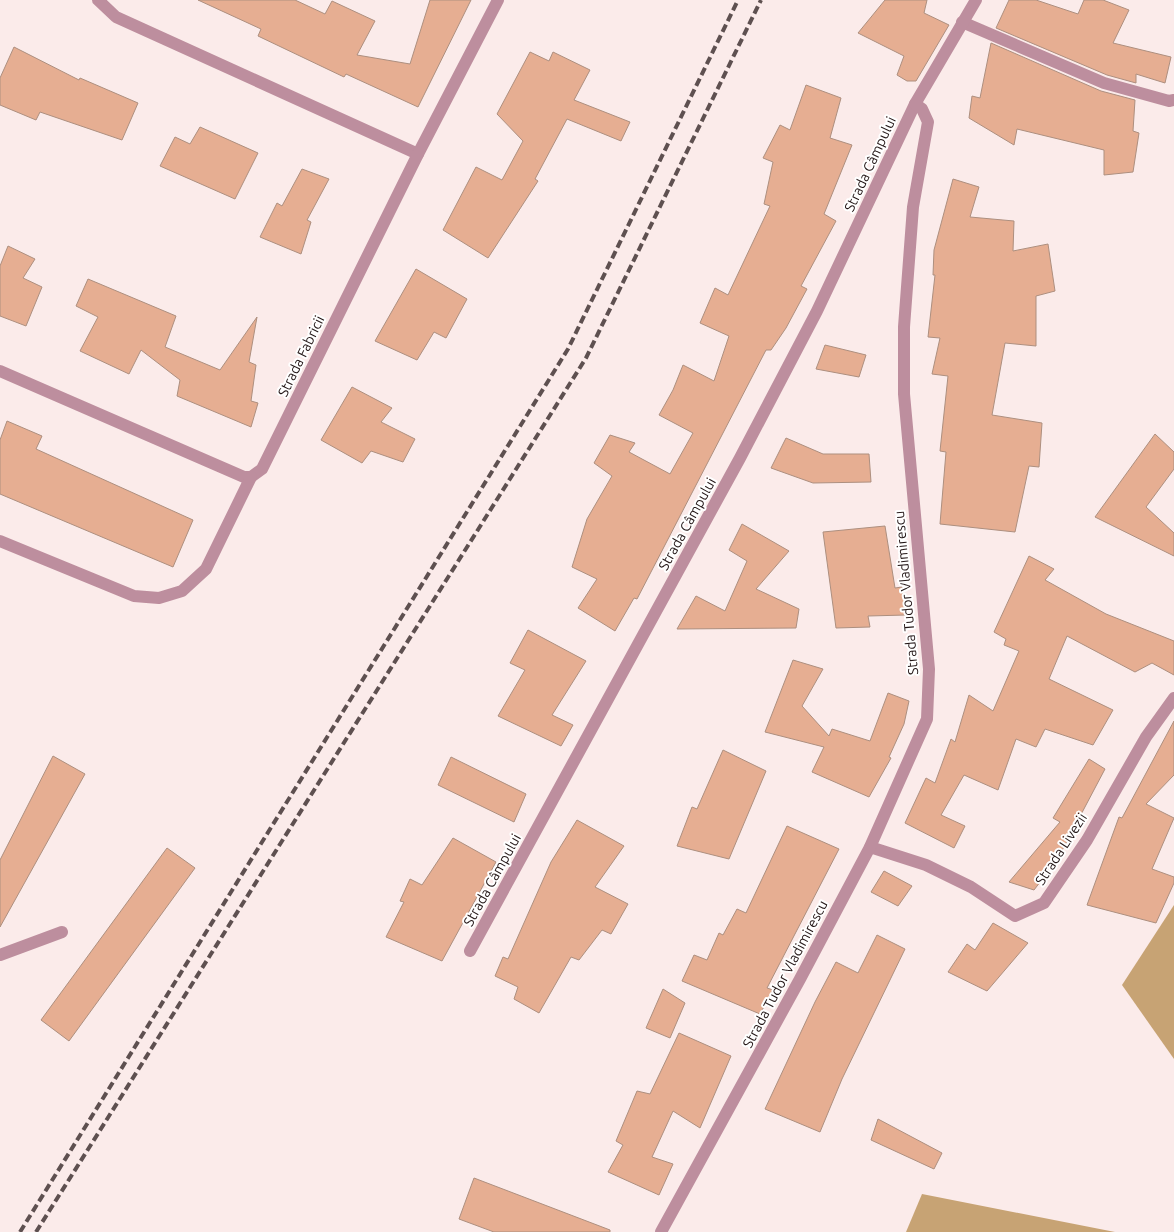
<svg xmlns="http://www.w3.org/2000/svg" width="1174" height="1232" font-family="Ubuntu,sans-serif">
	<rect width="100%" height="100%" fill="#fbebea"/>
	<g fill="#c7a374">
		<path d="M1174,905v154l-52,-74z"/>
		<path d="M922,1194l193,38h-209z"/>
	</g>
	<g fill="#e6ae92" stroke="#ad8f7f">
		<path d="M198,0h97l30,14 7,-13 43,20 -18,34 53,9 20,-64h41l-53,107 -72,-33 -2,3 -86,-41 3,-7z"/>
		<path d="M885,0h42l-3,13 25,12 -33,56h-9l-10,-6 7,-19 -46,-23z"/>
		<path d="M1009,0h27l42,14 6,-14h19l26,10 -16,33 58,14 -6,26 -29,-9v9l-29,-8 -111,-47z"/>
		<path d="M991,43l110,48 34,9 -2,31 6,2 -6,39 -29,3v-25l-87,-21 -3,16 -45,-27 3,-22 8,2z"/>
		<path d="M14,47l65,33 1,-2 58,25 -16,37 -82,-28 -4,8 -36,-15v-27z"/>
		<path d="M530,52l19,9 4,-9 37,18 -16,30 56,22 -9,19 -54,-22 -32,60 3,2 -50,77 -45,-28 33,-63 26,13 21,-39 -26,-27z"/>
		<path d="M806,85l35,13 -11,40 22,7 -28,69 12,7 -35,65 6,3 -21,39 -15,22h-5l-129,249 -3,-1 -19,33 -37,-23 19,-29 -25,-12 15,-48 25,-43 -18,-13 16,-28 25,8 -6,9 41,22 23,-41 -34,-18 14,-25 10,-25 31,16 15,-45 -29,-13 15,-35 13,7 42,-89 -6,-2 9,-42 -10,-4 17,-33 10,5z"/>
		<path d="M200,127l58,26 -23,46 -75,-33 15,-29 15,7z"/>
		<path d="M302,169l27,10 -22,41 4,2 -10,32 -41,-17 17,-34 5,3z"/>
		<path d="M953,179l26,8 -9,30 44,4 -1,30 35,-7 7,47 -19,5v50l-31,-3 -13,72 50,8 -3,44 -10,-1 -14,66 -75,-8 6,-72 -6,-1 8,-75 -16,-2 8,-36 -12,-1 7,-62h-2l1,-25z"/>
		<path d="M8,246l27,13 -12,19 19,9 -16,39 -26,-10v-50z"/>
		<path d="M416,269l51,30 -21,39 -12,-6 -17,28 -42,-19z"/>
		<path d="M88,279l88,37 -11,31 55,23 37,-53 -8,45 7,3 -5,36 7,2 -7,24 -74,-31 3,-16 -39,-30 -12,24 -49,-23 18,-34 -22,-11z"/>
		<path d="M825,345l41,10 -7,22 -43,-8z"/>
		<path d="M352,387l40,21 -11,14 34,17 -12,23 -32,-11 -9,12 -41,-23z"/>
		<path d="M7,421l35,15 -6,13 157,71 -20,47 -173,-73v-54z"/>
		<path d="M1155,434l19,18v17l-28,38 28,26v23l-79,-39z"/>
		<path d="M786,438l37,16h46l2,28 -58,1 -42,-15z"/>
		<path d="M742,524l47,27 -33,38 43,20 -3,19 -119,1 19,-33 29,15 22,-50 -18,-11z"/>
		<path d="M885,526l10,62 7,-1 4,28 -38,1 2,11 -34,1 -13,-96z"/>
		<path d="M1029,556l25,13 -9,11 61,34 68,27v34l-22,-12 -17,9 -68,-36 -18,43 64,31 -20,35 -48,-16 -9,18 -20,-8 -18,51 -34,-15 -23,40 24,11 -11,22 -49,-25 21,-45 9,5 16,-44 4,3 14,-47 24,16 26,-60 -15,-6 2,-6 -12,-7z"/>
		<path d="M528,630l58,31 -34,54 21,10 -12,21 -63,-30 27,-46 -15,-7z"/>
		<path d="M793,660l30,9 -21,37 27,30 3,-7 38,12 18,-48 21,8 -5,23 -15,33 2,1 -22,39 -57,-25 12,-25 -59,-15z"/>
		<path d="M1174,721v54l-28,29 28,14 -22,51 22,8v6l-18,40 -69,-18 32,-88 3,1z"/>
		<path d="M723,750l43,21 -37,88 -52,-13 15,-39 5,2z"/>
		<path d="M53,756l32,18 -85,153v-67z"/>
		<path d="M451,757l75,37 -12,28 -76,-37z"/>
		<path d="M1089,759l16,10 -48,91 -23,30 -25,-8 51,-60 -7,-4z"/>
		<path d="M577,820l47,26 -29,41 33,17 -17,30 -9,-4 -23,30 -8,-3 -32,56 -25,-14 4,-12 -23,-11 8,-19 5,2 43,-97z"/>
		<path d="M787,826l52,23 -72,139 6,2 -13,24 -78,-33 12,-26 13,5 12,-27 4,2 14,-26 9,4z"/>
		<path d="M453,838l43,24 -54,99 -56,-24 18,-35 -4,-1 10,-22 12,6z"/>
		<path d="M167,848l28,20 -126,173 -28,-21z"/>
		<path d="M884,871l28,15 -14,20 -27,-14z"/>
		<path d="M993,923l35,20 -41,48 -39,-19 19,-28 8,6z"/>
		<path d="M877,935l28,14 -63,130 -22,53 -55,-23 50,-107 21,-40 22,11z"/>
		<path d="M663,989l22,14 -15,35 -24,-10z"/>
		<path d="M679,1033l52,23 -31,72 -27,-17 -21,46 21,7 -14,31 -51,-23 15,-27 -7,-4 21,-50 13,3z"/>
		<path d="M878,1119l64,34 -8,16 -63,-29z"/>
		<path d="M474,1178l136,52v2h-116l-35,-13z"/>
	</g>
	<g fill="none" stroke-linecap="round" stroke-linejoin="round">
		<g stroke="#bd8e9e" stroke-width="12">
			<path d="M98,0l18,17 302,137"/>
			<path d="M962,22l142,61 65,18 5,-1"/>
			<path d="M0,371l244,106h7l11,-8 156,-315 80,-154"/>
			<path d="M0,541l134,55 25,2 23,-7 24,-22 45,-92"/>
			<path d="M870,847l56,18 45,22 44,29 29,-13 43,-63 59,-103 28,-39"/>
			<path d="M470,951l270,-493 77,-147 98,-207"/>
			<path d="M0,955l62,-23"/>
			<path d="M661,1232l139,-253 70,-132 57,-128 2,-50 -25,-275v-67l9,-120 15,-85 -6,-13 -7,-5 61,-104"/>
		</g>
		<g stroke="#5e5050" stroke-width="4" stroke-dasharray="8 4" stroke-linecap="butt">
			<path d="M20,1232l548,-883 170,-349"/>
			<path d="M36,1232l550,-874 175,-358"/>
		</g>
	</g>
	<g text-anchor="middle" dominant-baseline="central" stroke-width="4" stroke-linejoin="round" paint-order="stroke">
		<g font-size="14" fill="#221515" stroke="#fff">
			<text transform="translate(870 164) rotate(-65)">Strada Câmpului</text>
			<text transform="translate(301 356) rotate(-64)">Strada Fabricii</text>
			<text transform="translate(687 524) rotate(-61)">Strada Câmpului</text>
			<text transform="translate(906 593) rotate(-95)">Strada Tudor Vladimirescu</text>
			<text transform="translate(1061 849) rotate(-57)">Strada Livezii</text>
			<text transform="translate(492 880) rotate(-61)">Strada Câmpului</text>
			<text transform="translate(785 974) rotate(-62)">Strada Tudor Vladimirescu</text>
		</g>
	</g>
</svg>
